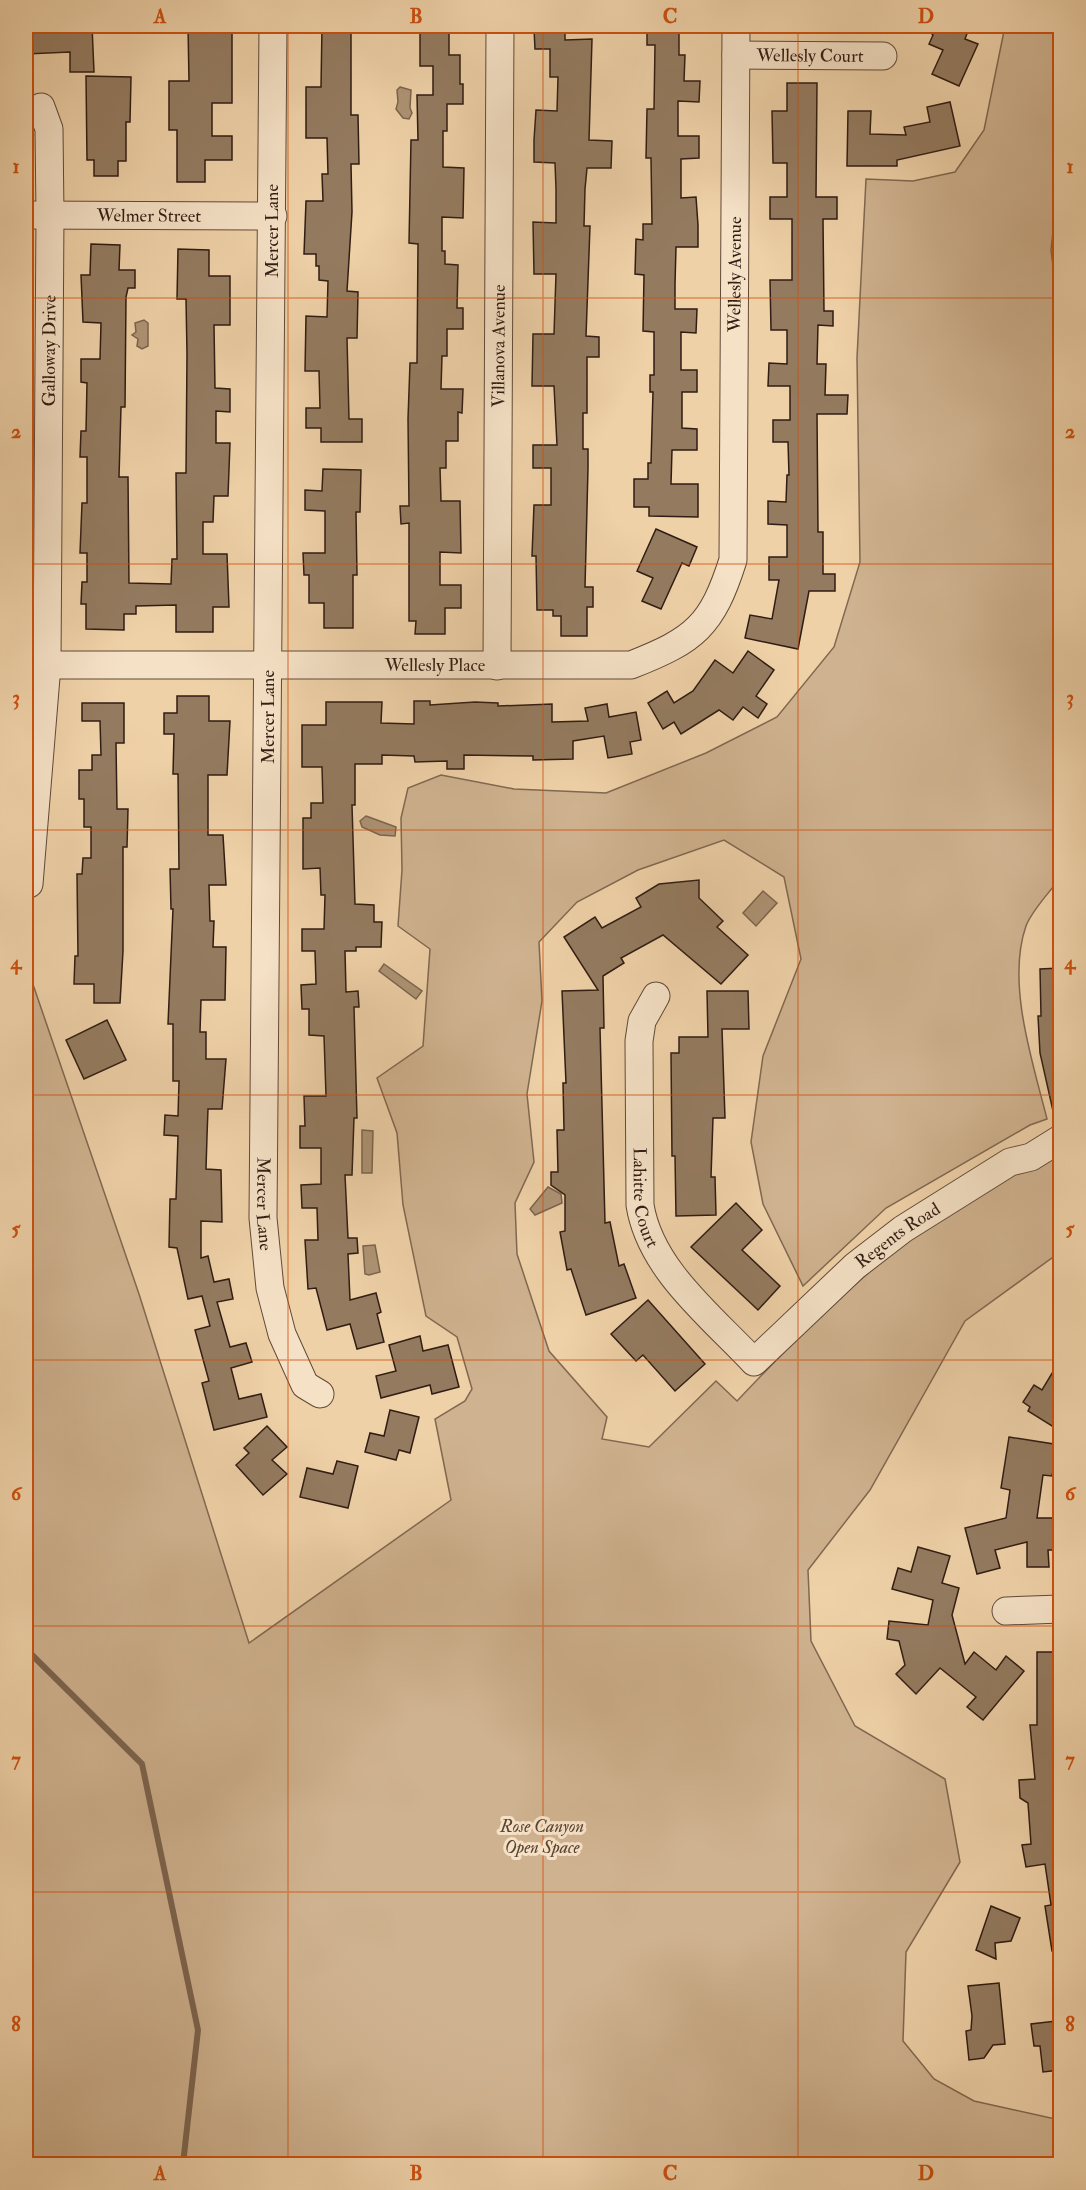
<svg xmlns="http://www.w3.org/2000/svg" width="1086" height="2190" font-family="'IM FELL Double Pica',serif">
	<rect width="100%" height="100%" fill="#efd1a8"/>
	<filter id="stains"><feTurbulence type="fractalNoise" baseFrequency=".00333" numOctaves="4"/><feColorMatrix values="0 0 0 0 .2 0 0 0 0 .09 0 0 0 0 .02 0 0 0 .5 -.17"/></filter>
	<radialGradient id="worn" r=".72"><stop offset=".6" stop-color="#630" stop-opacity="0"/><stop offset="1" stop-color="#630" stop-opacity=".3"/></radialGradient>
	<path fill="#cfb28f" stroke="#806851" stroke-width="1.5" d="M1005,26h55v143l-9,81 9,71v557c-10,14 -28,32 -34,48 -20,57 7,137 21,193l-17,6 -144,83 -83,78 -40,-82 -12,-62 12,-86 38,-97 -17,-82 -60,-37 -86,30 -61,32 -38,40 3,59 -15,93 7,68 -19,41 2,51 32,97 58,66 -5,22 47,8 67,-66 21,20c100,-106 188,-190 323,-251v102l-95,69 -95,169 -62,80 3,71 44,85 90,53 15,83 -54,90 -3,89 31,38 40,22 86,19v44h-1034v-1200l113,330 110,349 202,-143 -16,-81 30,-18 7,-12 -15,-52 -31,-21 -23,-111 -6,-72 -20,-55 46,-32 7,-97 -32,-23 4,-56 -1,-52 7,-30 33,-13 73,14 92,4 100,-40 71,-36 57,-70 26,-85 -3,-204 9,-179 47,2 42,-9 29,-42z"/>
	<g fill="#ae9475" stroke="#7c644e" stroke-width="1.5">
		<path d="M400,87l11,3 -1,18 2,5 -3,6 -6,-1 -7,-9 2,-7 -1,-12z"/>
		<path d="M144,320l4,3v23l-6,3 -5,-3 1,-7 -6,-4 4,-3 -1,-9z"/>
		<path d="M366,816l30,11 -1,9 -15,-1 -18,-8 -2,-6z"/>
		<path d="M763,891l14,12 -21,23 -13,-13z"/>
		<path d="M384,964l38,27 -6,8 -37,-28z"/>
		<path d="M362,1130l11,1 -1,42h-10z"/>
		<path d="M548,1187l13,7 1,9 -27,12 -5,-6z"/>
		<path d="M375,1245l5,27 -11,3 -4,-1 -2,-28z"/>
	</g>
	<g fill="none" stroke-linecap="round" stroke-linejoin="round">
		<path stroke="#7c644e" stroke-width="6" d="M26,1649l116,115 56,266 -15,134"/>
	</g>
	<g fill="#947b60" stroke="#311d13" stroke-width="1.5">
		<path d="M69,26h23l2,46h-24v-20l-44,2v-24l43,-2z"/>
		<path d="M188,26h44v77h-20v33h20v24h-27v22h-28v-52h-8v-49h20z"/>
		<path d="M322,26h29v89h7l1,49h-8l1,48 -5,79 11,1 -1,46h-10l2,81h13v23h-41v-14h-15v-20h14l-1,-37h-14l1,-55 21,1 1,-36 -9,-1v-14h-3v-12h-12l2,-53h17l-1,-27h6l-1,-36h-21v-51h15z"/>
		<path d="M647,26h32v29h6l-1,26h16l-1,21 -21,-1v35h21v22l-18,1v39l15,-1 2,28v22h-22l-1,37v25h22l-1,24 -15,-1v38h16v22h-15v36l15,1v21h-25l-1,34h27v33l-49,-1v-9h-15v-28h14v-16h3l2,-71h-3v-17h4v-43l-11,-1 1,-56 -9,-1 1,-35 7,1v-16h9l-1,-66h-5l1,-49h7l1,-64h-8z"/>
		<path d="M924,26h33l11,5 -3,8 13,5 -19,42 -27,-12 11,-24 -14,-6 4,-9z"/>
		<path d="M534,29h31v11l27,-1 -3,101 23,1 -1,27h-24l-2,21 -1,37h6l-4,110 13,1v20h-12v56h-4v36h5v19l-3,119h8v20h-6v29h-26v-20h-8v-6h-16l-1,-54h-4l2,-51h17v-37h-18v-23h24l-3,-59h-22l1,-52h21l2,-60h-22l-1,-52 23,1v-34l-1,-26 -21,-1v-22l2,-30 21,1 1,-34h-8v-28h-15z"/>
		<path d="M420,30h29v25h11v29h3v20h-16v27h-4v36l21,1 -1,50 -21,-1v34h3v13l13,1 -1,43h6v21h-16v27h-5l-1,33h22l-1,24 -4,-1v29h-12v27h-6l1,33h19l1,52 -21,-1v33h21v23h-16v26h-30l1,-13h-7v-98l-8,1 -1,-18h9l-1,-87 2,-56h7l1,-119 -9,-1 2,-103h7l-1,-45h16v-29h-13z"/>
		<path d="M86,76l45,1 -1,45h-4v39h-8v15h-24v-16h-7z"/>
		<path d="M787,83h30l-1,114h21v22h-14l1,92h9v15l-15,-1 -1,39h9l-1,31h23l-1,19h-30l1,118h5v42h12v17h-26l-11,58 -53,-11 5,-23 22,4 7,-39h-10v-23h18v-32l-19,-1v-23l18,1 1,-27h2l-1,-33h-15v-22h17v-34h-22l1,-23 18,1v-34h-16l-1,-50h22v-61h-22v-22h17v-34h-14l-1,-52h15z"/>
		<path d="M950,102l10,44 -63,14v6h-50l1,-55h23l-1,23 36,1 -2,-8 26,-5 -3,-15z"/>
		<path d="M91,244l29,1 -1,25h16v18h-7l-2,9 -1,110h-4l-2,70h9l1,106 42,1 1,-25h5l-1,-86h10l1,-119 -1,-55h-9l1,-50 31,1v26h21v49h-16l1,63 15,1v23l-14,-1v32h14l-2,53h-14l-1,26h-10v32h24l2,53h-16v25h-37v-27l-40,1v8h-12v16l-38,-1v-25h-5l1,-22h5v-29h-7l2,-50h5v-46h-7l1,-26h5l1,-48 -6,-1v-23h19l1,-36 -18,-1 -2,-47h9z"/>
		<path d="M323,469l38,1 -1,42h-4l1,63h-4v53h-29v-25h-15v-28h-5l-1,-22h22v-42l-20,-1v-20l17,1z"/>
		<path d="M656,529l41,18 -8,19 -7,-3 -21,46 -19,-8 11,-23 -16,-7z"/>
		<path d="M748,651l26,19 -18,26 11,8 -9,14 -15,-11 -10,13 -14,-10 -38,24 -7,-12 -11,7 -15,-26 19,-12 7,12 19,-12 22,-31 18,13z"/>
		<path d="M177,696h32v25h21l-3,54h-19v60h15l3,50h-17l1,36h4l-1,26h13l-1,53h-24l-1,32h6v27h20l-4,50h-14l-1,27 -1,33 15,1 1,52 -21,-1v37l7,-2 6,26 15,-3 4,20 -16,3 13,45 16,-4 6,19 -21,6 8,31 22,-5 6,23 -53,13 -12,-47 7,-2 -14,-51 15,-4 -8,-30 -14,3 -11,-51 -8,-1 1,-48h6l2,-63 -14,-1 1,-20 13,1 1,-35h-6v-57h-5l5,-115h-2l-1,-40h9l-1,-95h-5l1,-40h-10v-21h13z"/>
		<path d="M414,701h16v4l45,-3 23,1v3l54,-2v18l36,-1 -3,-13 22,-4 2,13 27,-5 5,28 -11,2 2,12 -24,4 -4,-22 -31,5v18l-40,1v-4l-69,-1v14h-17v-8l-32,1 -1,-6 -32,-1v9h-27v41h-3l3,99 19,1v17h8l-1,25h-25v4h-11l1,41 12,-1 1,16h-5l3,111h-3l-2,57h-7l3,63h9l1,15 -10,1 2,46 26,-7 5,19 -4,2 7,28 -27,7 -7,-25 -23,6 -11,-42 -8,1 -3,-49h13l-1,-32h-15l-1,-23 20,-1v-36h-21v-22h5l-1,-30h22l-2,-60 -15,-1v-26h-7l-1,-24 15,-1 -1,-33h-13v-22h22l1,-34h-4l-1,-27 -17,1v-51h8v-15h12l-1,-36h-20v-42h24v-23h56l-1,21 33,1z"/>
		<path d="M82,703h42v40h-8l1,66h11l-1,38h-4v104l-3,52h-26v-19h-20l1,-28h3l-1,-82h5l1,-16h8v-31h-7v-28h-5v-29h13v-15h9l-1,-34h-18z"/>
		<path d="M699,880v18l24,23 -6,6 31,28 -27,29 -58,-49 -42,23 3,5 -21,13 1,52h-4l5,195 5,-1 9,44 5,-2 12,34 -50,17 -15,-46 -4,1 -7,-38 5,-1v-36l-14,-10v-13h7l-1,-42h7l-1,-47h3l-4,-92 36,-1 -34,-53 31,-20 7,11 39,-21 -5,-9 23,-14z"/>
		<path d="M1060,968v142l-7,1 -13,-58 -2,-37h3l-1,-47z"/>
		<path d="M707,991h41l1,38h-27l3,89h-12l-2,59h4l1,38 -40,1 -1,-60h-3l-1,-103h8v-16h29z"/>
		<path d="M107,1020l19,40 -42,19 -18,-39z"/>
		<path d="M736,1203l26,27 -20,20 38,36 -22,24 -67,-63z"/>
		<path d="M648,1300l57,64 -30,27 -32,-36 -7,6 -25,-27z"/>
		<path d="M420,1336l3,15 25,-6 11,42 -27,7 -2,-9 -49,13 -5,-22 20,-5 -7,-26z"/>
		<path d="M1060,1360v71l-32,-20 2,-4 -7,-5 11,-17 8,5z"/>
		<path d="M390,1410l29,7 -9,36 -11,-3 -3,10 -31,-8 5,-19 14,3z"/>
		<path d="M267,1426l20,21 -15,13 15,14 -24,21 -27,-30 13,-12 -5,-5z"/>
		<path d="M1009,1437l51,8v22l-6,-1 -2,10 -9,-1 -6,43h23v32h-12l1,17h-22v-25l-32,8 5,18 -23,6 -12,-46 41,-10 4,-28 -9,-2z"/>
		<path d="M337,1461l21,5 -10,42 -48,-11 7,-29 26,6z"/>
		<path d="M918,1547l32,9 -8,27 17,5 -7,27 13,49 9,-12 22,18 10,-14 18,15 -41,49 -16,-13 9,-10 -36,-29 -24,26 -20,-20 9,-9 -6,-24 -12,-2 2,-18 39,4 5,-25 -41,-11 6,-21 13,4z"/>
		<path d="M1037,1652h16l1,17h6v282h-8l-7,-45 6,-1 -6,-41 -19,3 -4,-22 9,-1 -3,-41 -8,-5 -1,-18 16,-1 -5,-54h7z"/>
		<path d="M991,1906l29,12 -9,23 -16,2 1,16 -20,-9z"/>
		<path d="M999,1983l6,61 -12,1 -9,13 -15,2 -3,-29 5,-1 1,-14 -4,-30z"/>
		<path d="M1056,2021l2,17h2v32l-17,2 -3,-26h-6l-3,-22z"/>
	</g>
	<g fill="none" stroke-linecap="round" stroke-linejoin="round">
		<defs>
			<g id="minor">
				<path id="s1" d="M273,26l-10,1192 7,70 12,46 23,51 15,9"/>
				<path id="s2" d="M736,55l147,1"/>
				<path id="s3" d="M26,215l247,1"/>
				<path id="s4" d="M47,665h584c64,-25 81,-39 102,-105l3,-534"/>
				<path id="s5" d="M497,666l3,-640"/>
				<path id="s6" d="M29,884l18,-219 3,-450 -1,-86 -8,-22"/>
				<path id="s7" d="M656,996l-14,25 -3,20 1,164c10,64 71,111 114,157l101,-96 48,-37 107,-67 21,-5 29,-18"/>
				<path d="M1006,1611l54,-2"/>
			</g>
		</defs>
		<use href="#minor" stroke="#604a38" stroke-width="29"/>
		<use href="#minor" stroke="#f5e1c6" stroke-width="27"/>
	</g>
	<path fill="none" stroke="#cd500d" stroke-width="1.5" stroke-opacity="0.55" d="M288,26v2138M543,26v2138M798,26v2138M26,298h1034M26,564h1034M26,830h1034M26,1095h1034M26,1360h1034M26,1626h1034M26,1892h1034"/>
	<g text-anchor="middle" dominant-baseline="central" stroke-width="6" stroke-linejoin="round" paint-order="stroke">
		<g font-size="18" fill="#311d13" stroke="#f5e1c6">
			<text stroke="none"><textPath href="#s2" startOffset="74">Wellesly Court</textPath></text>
			<text stroke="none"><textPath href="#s3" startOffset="123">Welmer Street</textPath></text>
			<text transform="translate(272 231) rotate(-90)">Mercer Lane</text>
			<text stroke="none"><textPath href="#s4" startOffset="1024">Wellesly Avenue</textPath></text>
			<text stroke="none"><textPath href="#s5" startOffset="320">Villanova Avenue</textPath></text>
			<text stroke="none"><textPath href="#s6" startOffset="534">Galloway Drive</textPath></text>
			<text stroke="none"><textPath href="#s4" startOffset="388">Wellesly Place</textPath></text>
			<text transform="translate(268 717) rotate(-90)">Mercer Lane</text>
			<text stroke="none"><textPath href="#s7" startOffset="206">Lahitte Court</textPath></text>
			<text stroke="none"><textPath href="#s1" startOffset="1178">Mercer Lane</textPath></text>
			<text stroke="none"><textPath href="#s7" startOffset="602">Regents Road</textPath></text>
		</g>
		<g font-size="18" font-style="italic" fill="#584232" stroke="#f5e1c6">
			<text x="542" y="1826">Rose Canyon<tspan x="542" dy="21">Open Space</tspan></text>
		</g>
	</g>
	<rect width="1086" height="2190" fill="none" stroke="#efd1a8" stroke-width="66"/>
	<rect x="33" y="33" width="1020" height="2124" fill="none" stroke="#cd500d" stroke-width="2"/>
	<g font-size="20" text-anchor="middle" font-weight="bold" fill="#cd500d">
		<text x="160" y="23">A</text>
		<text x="416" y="23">B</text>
		<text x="670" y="23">C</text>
		<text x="926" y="23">D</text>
		<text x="16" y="173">1</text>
		<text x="1070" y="173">1</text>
		<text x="16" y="438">2</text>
		<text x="1070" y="438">2</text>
		<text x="16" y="704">3</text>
		<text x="1070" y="704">3</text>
		<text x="16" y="969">4</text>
		<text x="1070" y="969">4</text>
		<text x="16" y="1235">5</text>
		<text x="1070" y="1235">5</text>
		<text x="16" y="1500">6</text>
		<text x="1070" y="1500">6</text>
		<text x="16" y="1766">7</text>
		<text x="1070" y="1766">7</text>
		<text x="16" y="2031">8</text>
		<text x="1070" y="2031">8</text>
		<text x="160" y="2180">A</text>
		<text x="416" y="2180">B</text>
		<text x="670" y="2180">C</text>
		<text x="926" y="2180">D</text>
	</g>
	<rect width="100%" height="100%" filter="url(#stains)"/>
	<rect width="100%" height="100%" fill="url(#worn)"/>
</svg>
